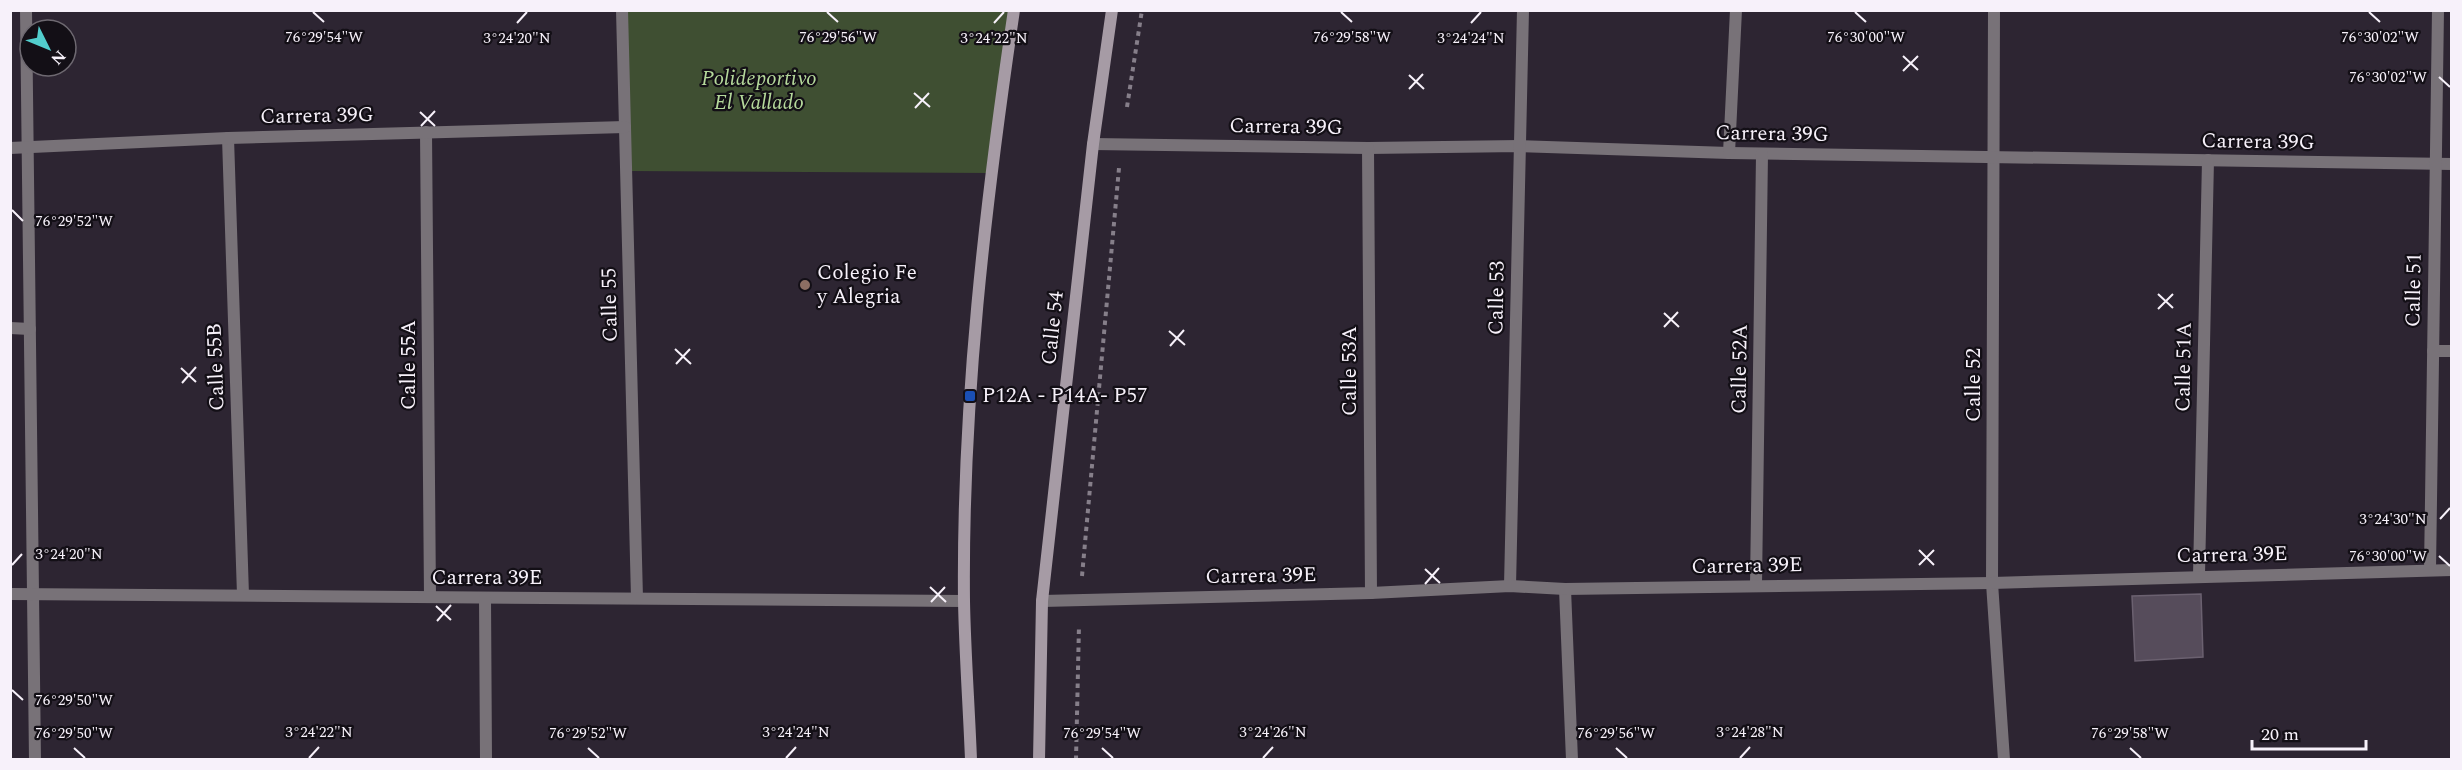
<svg xmlns="http://www.w3.org/2000/svg" width="2462" height="770" font-family="Spectral,serif">
	<rect width="100%" height="100%" fill="#2d2532"/>
	<path fill="#3f4f32" d="M622,11h392l-24,162 -364,-2z"/>
	<path fill="#564c5b" stroke="#6b6170" stroke-width="1.5" d="M2201,594l2,63 -68,4 -3,-65z"/>
	<g fill="none" stroke-linecap="round" stroke-linejoin="round">
		<g stroke="#867f8a" stroke-width="4" stroke-dasharray="4.5 4.5" stroke-linecap="butt">
			<path d="M1127,107l15,-97"/>
			<path d="M1082,576l37,-408"/>
			<path d="M1076,760l3,-135"/>
		</g>
		<path stroke="#787278" stroke-width="12" d="M1565,589l7,171"/>
		<g stroke="#787278" stroke-width="12">
			<path d="M26,10l9,750"/>
			<path d="M622,10l15,588"/>
			<path d="M1994,10l-2,573 12,177"/>
			<path d="M426,132l4,465"/>
			<path d="M228,138l15,457"/>
			<path d="M1093,144l275,4 152,-2 209,7 723,11"/>
			<path d="M10,148l218,-10 397,-11"/>
			<path d="M1368,148l3,445"/>
			<path d="M1729,153l7,-143"/>
			<path d="M10,328l20,1"/>
			<path d="M2433,351h19"/>
			<path d="M2430,570l8,-560"/>
			<path d="M2199,575l9,-415"/>
			<path d="M1756,585l6,-431"/>
			<path d="M1510,586l13,-576"/>
			<path d="M10,594l954,7"/>
			<path d="M485,598l1,162"/>
			<path d="M1042,601l329,-8 139,-7 55,3 427,-6 460,-13"/>
		</g>
		<g stroke="#a69ba5" stroke-width="12">
			<path d="M971,760c-2,-53 -6,-106 -7,-159 -2,-198 21,-395 50,-591"/>
			<path d="M1039,760l3,-159 51,-457 19,-134"/>
		</g>
	</g>
	<path fill="none" stroke="#f7f1fa" stroke-width="2" d="M313,12l11,10M827,12l11,10M1341,12l11,10M1855,12l11,10M2369,12l11,10M517,23l10,-11M994,23l10,-11M1471,23l10,-11M1903,56l15,14M1903,71l15,-15M1409,75l15,14M2439,77l11,10M1409,89l14,-15M914,93l16,14M915,108l14,-15M420,112l15,14M421,126l14,-15M12,210l11,11M2158,294l15,14M2158,309l15,-15M1664,313l15,14M1664,327l14,-15M1169,331l16,14M1170,346l14,-16M675,349l16,15M676,364l14,-15M181,368l15,14M182,383l14,-16M2440,519l10,-11M1919,550l15,15M2439,556l11,10M12,565l10,-11M1919,565l15,-15M1425,569l15,14M1425,584l14,-16M930,587l16,15M931,602l14,-15M436,606l15,14M437,621l14,-16M12,690l11,10M74,748l11,10M588,748l11,10M1102,748l11,10M1616,748l11,10M2130,748l11,10M309,758l10,-11M786,758l10,-11M1263,758l10,-11M1740,758l10,-11"/>
	<circle fill="#8d6e63" stroke="#130f16" stroke-width="2" cx="805" cy="285" r="6"/>
	<rect fill="#1a4fb4" stroke="#130f16" stroke-width="2" x="964" y="390" width="12" height="12" rx="3"/>
	<g text-anchor="middle" dominant-baseline="central" stroke-width="4.5" stroke-linejoin="round" paint-order="stroke">
		<g font-size="21" font-style="italic" fill="#b5d99b" stroke="#130f16">
			<text x="759" y="79">Polideportivo<tspan x="759" dy="24">El Vallado</tspan></text>
		</g>
		<g font-size="21" fill="#f7f1fa" stroke="#130f16">
			<text transform="translate(317 116) rotate(-1)">Carrera 39G</text>
			<text transform="translate(1286 127) rotate(1)">Carrera 39G</text>
			<text transform="translate(1772 134) rotate(1)">Carrera 39G</text>
			<text transform="translate(2258 142) rotate(1)">Carrera 39G</text>
			<text transform="translate(2414 290) rotate(-89)">Calle 51</text>
			<text transform="translate(1497 298) rotate(-89)">Calle 53</text>
			<text transform="translate(610 305) rotate(-91)">Calle 55</text>
			<text transform="translate(1053 328) rotate(-84)">Calle 54</text>
			<text transform="translate(409 365) rotate(-90)">Calle 55A</text>
			<text transform="translate(216 367) rotate(-92)">Calle 55B</text>
			<text transform="translate(2184 367) rotate(-89)">Calle 51A</text>
			<text transform="translate(1740 369) rotate(-89)">Calle 52A</text>
			<text transform="translate(1350 371) rotate(-90)">Calle 53A</text>
			<text transform="translate(1974 385) rotate(-90)">Calle 52</text>
			<text transform="translate(2232 555) rotate(-1)">Carrera 39E</text>
			<text transform="translate(1747 566) rotate(-1)">Carrera 39E</text>
			<text transform="translate(1261 576) rotate(-1)">Carrera 39E</text>
			<text x="487" y="578">Carrera 39E</text>
		</g>
		<g font-size="21" fill="#f7f1fa" stroke="#130f16" text-anchor="start">
			<text x="817" y="273">Colegio Fe<tspan x="817" dy="24">y Alegria</tspan></text>
			<text x="982" y="396">P12A - P14A- P57</text>
		</g>
	</g>
	<g font-size="15" text-anchor="middle" fill="#f7f1fa" stroke="#130f16" stroke-width="4.5" stroke-linejoin="round" paint-order="stroke">
		<text x="324" y="42">76°29'54"W</text>
		<text x="838" y="42">76°29'56"W</text>
		<text x="1352" y="42">76°29'58"W</text>
		<text x="1866" y="42">76°30'00"W</text>
		<text x="2380" y="42">76°30'02"W</text>
		<text x="517" y="43">3°24'20"N</text>
		<text x="994" y="43">3°24'22"N</text>
		<text x="1471" y="43">3°24'24"N</text>
		<text x="2388" y="82">76°30'02"W</text>
		<text x="74" y="226">76°29'52"W</text>
		<text x="2393" y="524">3°24'30"N</text>
		<text x="69" y="559">3°24'20"N</text>
		<text x="2388" y="561">76°30'00"W</text>
		<text x="74" y="705">76°29'50"W</text>
		<text x="319" y="737">3°24'22"N</text>
		<text x="796" y="737">3°24'24"N</text>
		<text x="1273" y="737">3°24'26"N</text>
		<text x="1750" y="737">3°24'28"N</text>
		<text x="74" y="738">76°29'50"W</text>
		<text x="588" y="738">76°29'52"W</text>
		<text x="1102" y="738">76°29'54"W</text>
		<text x="1616" y="738">76°29'56"W</text>
		<text x="2130" y="738">76°29'58"W</text>
	</g>
	<rect width="2462" height="770" fill="none" stroke="#f7f1fa" stroke-width="24"/>
	<g transform="translate(48 48) rotate(133)"><circle r="28" fill="#130f16" stroke="#6e6971" stroke-width="1.5"/>
	<path d="M0-4.5L10 22L0 15L-10 22Z" fill="#52cdcd"/>
	<text y="-9" font-size="16" font-weight="bold" text-anchor="middle" fill="#f7f1fa">N</text>
	</g>
	<path d="M2252 740v9h114v-9" fill="none" stroke="#f7f1fa" stroke-width="3"/>
	<text x="2261" y="740" font-size="18" fill="#f7f1fa" stroke="#130f16" stroke-width="4.5" paint-order="stroke">20 m</text>
</svg>
